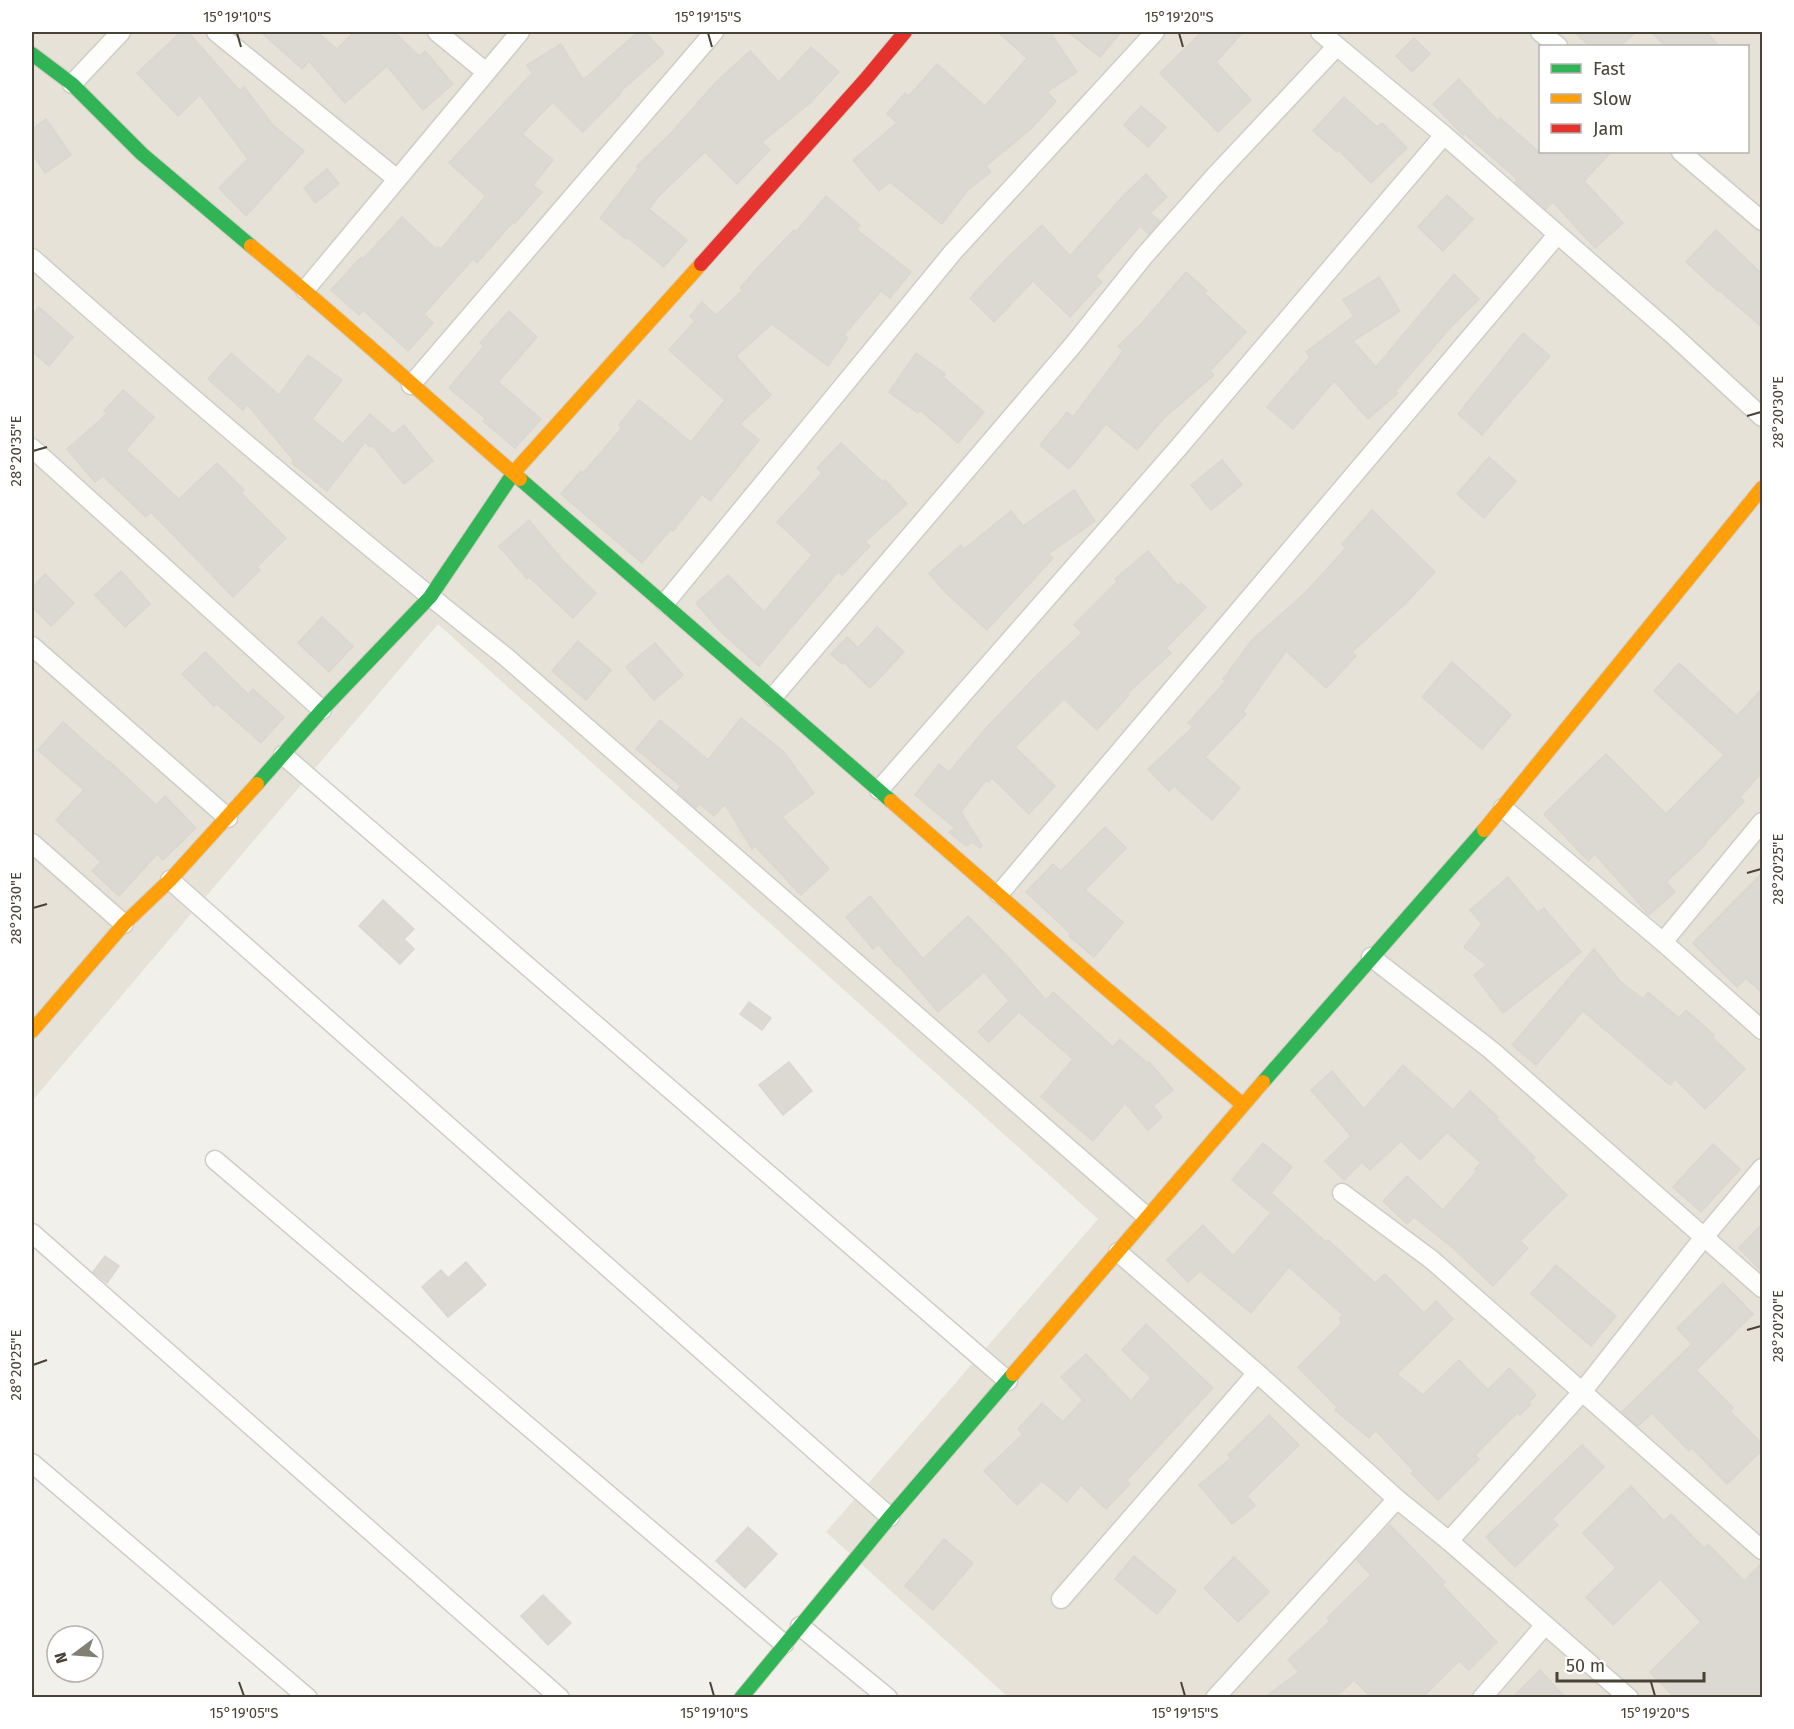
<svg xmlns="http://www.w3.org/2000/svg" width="1794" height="1729" font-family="'Fira Sans',sans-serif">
	<rect width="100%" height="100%" fill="#f2f0eb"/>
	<path fill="#e6e2d8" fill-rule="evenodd" d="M32,32h1730v1665h-754l-182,-165 272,-313 -660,-595 -406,477zM1540,46h208v106h-208z"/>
	<g fill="#dcd9d3" stroke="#dad7d1" stroke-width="1.5">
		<path d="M181,32h7l52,59 4,-4 29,38 31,26 -58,65 -27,-28 29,-29 -48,-64 -22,21 -41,-43z"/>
		<path d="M261,32h56l20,17 17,-17h40l25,24 6,-5 28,33 -30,26 -36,-44 -42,37 -36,-42 -7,8z"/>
		<path d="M638,32h7l19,21 -44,39 1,1 -38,39 -30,-30 -31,32 31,26 -20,25 9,7 -27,31 -2,-1 -36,41 -4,-4 -49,55 9,9 -25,28 -45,-41 -4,5 -28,-25 30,-33 2,2 39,-42 34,32 2,-2 3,2 45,-53 -37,-33 83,-90 -5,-8 34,-21 22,36z"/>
		<path d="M998,32h52l27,40 -30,20 9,9 -24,27 -46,38 5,6 -23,18 -26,34 -52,-42 -11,9 -26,-31 44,-37 -10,-9 18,-21 4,3 28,-32 48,42 42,-48z"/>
		<path d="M1068,32h53l-21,25z"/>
		<path d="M1202,32h41l-27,30 35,38 -33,32 -58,-59z"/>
		<path d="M1575,32h61l-16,14h-31z"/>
		<path d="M1652,32h54l13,14h-54z"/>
		<path d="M1414,38l16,16 -18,18 -16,-16z"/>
		<path d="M811,47l28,25 -29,31 -48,39 8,8 -33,34 -32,-32 -47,45 -9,12 38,31 -23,27 -37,-30 -1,2 -26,-21 39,-50 -2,-2 35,-34 45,-51 33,-30 29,31z"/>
		<path d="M1459,79l39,42 2,-3 39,34h72l-27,29 39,42 -28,25 -42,-46 -7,7 -31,-27 3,-2 -54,-47 -1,2 -30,-31z"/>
		<path d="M1344,97l33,30 5,-4 25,25 -36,35 -32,-33 -2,2 -24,-21z"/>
		<path d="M1141,106l25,21 -18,20 -24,-22z"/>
		<path d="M46,119l25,36 -26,18 -13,-20v-24z"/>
		<path d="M327,169l12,15 -24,19 -11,-15z"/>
		<path d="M1146,174l21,23 -17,16 10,8 -11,13 -9,-8 -44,50 6,6 -32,35 -37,-36 -39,41 -24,-24 39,-42 33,-31 28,31 54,-61z"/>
		<path d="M1447,195l26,24 -30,32 -25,-24z"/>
		<path d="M826,196l34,29 -4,4 55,43 -21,26 -9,-7 -37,44 4,3 -20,28 -56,-42 -36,32 35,39 -31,29 19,16 -49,61 -8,-7 -29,37 -2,-2 -29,34 -81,-69 20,-23 2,2 39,-45 -3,-3 20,-25 52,42 34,-42 -56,-50 26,-29 -5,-5 12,-14 14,13 27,-25 -3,-2 21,-24 33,-34 2,2z"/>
		<path d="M1716,230l46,44v53l-43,-37 -1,1 -32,-29z"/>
		<path d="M1186,272l21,19 -3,2 42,39 -36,39 4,4 -50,43 -27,32 -31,-26 -37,45 -29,-24 27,-33 6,5 50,-66 -5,-5 24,-23z"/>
		<path d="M1454,274l25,25 -30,30 -53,62 2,2 -30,26 -34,-38 -41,48 -26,-22 43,-50 -4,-5 48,-36 -11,-16 36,-23 21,34 -47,30 23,26z"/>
		<path d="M39,307l34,30 -24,29 -17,-15v-35z"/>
		<path d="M509,311l28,26 -39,45 43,37 -26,29 -32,-27 2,-3 -36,-30 35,-42 -4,-3z"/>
		<path d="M1523,333l27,23 -68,79 -24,-21z"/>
		<path d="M231,353l48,42 29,-40 34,25 -30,39 31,25 27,-30 23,20 11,-9 29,36 -29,23 -32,-39 -2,2 -5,-5 -38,49 -35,-28 2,-2 -47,-57 -4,6 -35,-31z"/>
		<path d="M916,353l29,21 -2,3 41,35 -26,31 -38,-33 -2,3 -29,-21z"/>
		<path d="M123,390l31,27 -28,33 53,49 38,-36 27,27 -3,3 45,45 -29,29 3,3 -27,27 -82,-85 -5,5 -43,-41 -8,6 -28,-33 40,-35 -3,-3z"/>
		<path d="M841,443l42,39 2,-2 22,24 -42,38 5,4 -28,29 -4,-3 -79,94 -38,-34 -25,-29 32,-28 36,37 48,-57 -35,-33 45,-49 -5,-5z"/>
		<path d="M1489,457l27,24 -32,37 -27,-24z"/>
		<path d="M1222,460l20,25 -31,25 -20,-25z"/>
		<path d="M1074,490l21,31 -47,33 5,4 -66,72 -42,-38 -16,-19 32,-28 3,4 47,-38 12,15z"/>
		<path d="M1372,510l63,62 -30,32 -53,48 4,4 -30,32 -40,-37 -43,60 3,3 -41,43 35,31 -28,32 -38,-34 -5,5 -21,-22 45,-42 -5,-4 38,-42 -3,-2 29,-39 53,-47 41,-45 -4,-4z"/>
		<path d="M529,520l35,42 32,31 -23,25 -44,-41 -2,2 -28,-33z"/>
		<path d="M1148,551l30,35 3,-3 25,24 -40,41 5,5 -44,41 2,1 -32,35 -33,-31 -49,48 40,39 -26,28 -37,-36 -4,4 -2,-2 -25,32 21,34 -2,2 -8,-6 -6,4 -17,-14 6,-4 -40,-33 24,-31 10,8 39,-46 51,-53 43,-40 -8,-8 43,-43 -2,-3z"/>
		<path d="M121,571l29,33 -25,23 -30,-32z"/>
		<path d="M45,574l29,29 -23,23 -19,-19v-19z"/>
		<path d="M322,617l31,29 -24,26 -31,-29z"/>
		<path d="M877,627l27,25 -34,36 -26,-26 -2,2 -11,-10 16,-17 11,11z"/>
		<path d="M578,641l33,29 -25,30 -34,-29z"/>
		<path d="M655,643l28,32 -29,25 -28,-33z"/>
		<path d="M205,652l43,42 5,-5 31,28 -23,26 -45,-40 -2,3 -32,-32z"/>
		<path d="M1452,662l59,53 -29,34 -60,-52z"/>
		<path d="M1679,663l58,53 25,-27v83l-22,25 4,4 -39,42 1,1 -40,38 9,10 -26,23 -54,-61 -7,7 -44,-47 62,-60 60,60 58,-59 -70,-64z"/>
		<path d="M741,718l42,33 31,42 -32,24 47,52 -28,26 -46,-49 -3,3 -27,-45 -11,12 -14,-12 -4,4 -19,-17 4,-5 -45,-37 24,-29 48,40z"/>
		<path d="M63,722l45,40 1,-1 47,44 9,-9 31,32 -33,32 -6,-6 -38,42 -27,-25 9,-9 -45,-42 28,-30 -46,-40z"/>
		<path d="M1105,827l21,21 -41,42 38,32 -29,35 -25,-21 2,-2 -45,-42 27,-28 8,7z"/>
		<path d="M1762,873v120l-16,-15 -9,9 -44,-44z"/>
		<path d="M1508,877l30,36 6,-5 37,44 -78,61 -29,-38 13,-10 -23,-18 18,-23 -12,-14z"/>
		<path d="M870,896l53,63 45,-43 45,46 33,38 7,-8 60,55 7,-8 27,24 2,-1 24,28 -20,16 9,11 -14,13 -23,-27 -32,38 -52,-44 32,-38 -54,-47 -30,30 -11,-10 31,-31 -25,-29 -46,40 -40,-47 -1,1 -19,-22 -5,5 -27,-32z"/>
		<path d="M383,900l31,29 -10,10 10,10 -14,15 -41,-38z"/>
		<path d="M1594,949l27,33 22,17 5,-7 31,26 7,-8 28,25 -2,2 33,32 -40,40 -30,-30 -5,6 -87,-74 -47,54 -24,-20z"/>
		<path d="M749,1002l22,16 -9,12 -22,-16z"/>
		<path d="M789,1062l23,29 -29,24 -24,-30z"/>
		<path d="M1403,1065l50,45 17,-19 28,26 -2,2 39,39 -3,2 35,35 -47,46 8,7 -35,38 -40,-38 -39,-31 -7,7 -24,-23 24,-25 36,34 34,-39 -2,-2 6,-6 -34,-31 -27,28 -19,-19 -31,29 -8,-8 -18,18 -19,-19 26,-25 -40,-46 21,-19 32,38z"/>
		<path d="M1263,1143l29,24 -21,26 55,49 2,-2 47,43 10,-9 39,39 12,-12 17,18 -56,55 26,21 36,-35 29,30 21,-22 27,27 -7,7 2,2 -11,11 -2,-3 -43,43 4,4 -41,41 -27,-27 3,-2 -39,-41 -6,8 -34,-28 2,-3 -39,-40 44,-44 -3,-4 4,-4 -54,-48 -38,46 -51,-42 -12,11 -21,-22 36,-35 30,31 38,-43 -39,-33z"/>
		<path d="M1713,1144l27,25 -39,43 -28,-25z"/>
		<path d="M1762,1224v48l-23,-24z"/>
		<path d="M105,1256l14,10 -12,17 -14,-11z"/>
		<path d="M466,1262l20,23 -38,32 -26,-30 19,-17 7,8z"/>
		<path d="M1556,1265l60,51 -25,30 -60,-52z"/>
		<path d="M1723,1283l30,31 -57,56 37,38 -3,3 32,33v6l-35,34 -35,-36 -3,3 -37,-38 -14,13 -16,-14 70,-68 -15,-16z"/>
		<path d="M1146,1324l67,64 -87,93 4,3 -24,25 -25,-24 -14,17 -25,-21 -25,24 -33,-34 39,-37 -5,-5 24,-26 21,19 20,-22 -22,-23 25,-23 45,47 20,-23 -29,-28z"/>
		<path d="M1269,1415l30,30 -52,51 8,10 -23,18 -33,-39 32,-27 -3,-3z"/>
		<path d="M1582,1445l22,22 -52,52 6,6 -43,42 -29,-30z"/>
		<path d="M1631,1486l33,35 7,-7 33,34 4,-4 36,37 18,-18v135h-87l-25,-26 51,-50 -41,-43 -47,46 -27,-28 30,-29 -33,-35z"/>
		<path d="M1390,1525l55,57 -3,3 55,57 -28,28 -10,-9 -37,37h-50l-18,-18 -19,18h-71l35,-26 -11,-12 42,-39 -3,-3 44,-43 -14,-15z"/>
		<path d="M748,1527l29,27 -32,34 -29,-27z"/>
		<path d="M944,1539l29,24 -40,47 -28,-24z"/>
		<path d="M1134,1556l42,35 -19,23 -42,-35z"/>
		<path d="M1234,1557l35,35 -31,30 -34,-34z"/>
		<path d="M543,1595l28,28 -23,22 -27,-29z"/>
		<path d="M1540,1670l26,28h-54z"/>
	</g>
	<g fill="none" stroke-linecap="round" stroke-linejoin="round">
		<defs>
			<g id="street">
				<path d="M216,32l181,147"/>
				<path d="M437,32l49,40"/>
				<path d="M1320,32l124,103 228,199 90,83"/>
				<path d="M1540,32l18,14"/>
				<path d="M72,84l49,-52"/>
				<path d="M1681,152l81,69"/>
				<path d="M32,258c155,137 312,271 474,399l640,559"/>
				<path d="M305,290l215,-258"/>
				<path d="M411,385l303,-353"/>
				<path d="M32,448l290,262"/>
				<path d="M665,603l288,-351 202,-220"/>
				<path d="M32,646l196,172"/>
				<path d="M773,697l300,-352 72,-90 68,-77 124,-132"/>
				<path d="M283,755l725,626"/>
				<path d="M879,790l300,-343 265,-312"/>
				<path d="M1503,808l160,134 99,88"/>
				<path d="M32,843l92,81"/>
				<path d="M170,880l720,637"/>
				<path d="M999,894l558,-659"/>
				<path d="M1663,942l99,-120"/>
				<path d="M1371,957l120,93 271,238"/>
				<path d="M215,1160l569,484"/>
				<path d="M1342,1193l90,67 330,290"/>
				<path d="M32,1233l528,465"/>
				<path d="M1118,1252l139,121 140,126 52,42 180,157"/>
				<path d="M32,1463l276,235"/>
				<path d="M1449,1541l133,-149 122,-155 58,-69"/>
				<path d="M1061,1599l196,-226"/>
				<path d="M800,1626l88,72"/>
				<path d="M1215,1698l182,-199"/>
				<path d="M1482,1698l63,-73"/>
			</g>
			<g id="fast">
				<path d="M32,54l40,30 70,70 109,92"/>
				<path d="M520,479l371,322"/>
				<path d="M257,784l65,-74 108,-113 85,-126"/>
				<path d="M1263,1082l221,-252"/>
				<path d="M741,1698l149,-181 123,-143"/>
			</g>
			<g id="slow">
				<path d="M251,246c92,75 179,155 269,233"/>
				<path d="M515,471l186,-207"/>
				<path d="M891,801l205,179 146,124"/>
				<path d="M1484,830l278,-342"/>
				<path d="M32,1031l92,-107 46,-44 87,-96"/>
				<path d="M1013,1374c84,-97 166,-195 250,-292"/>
			</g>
			<path id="jam" d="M701,264l164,-184 40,-48"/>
		</defs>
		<use href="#street" stroke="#d0cdc8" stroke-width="21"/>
		<use href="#fast" stroke="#d2cdc1" stroke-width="16"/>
		<use href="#slow" stroke="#d2cdc1" stroke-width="16"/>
		<use href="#jam" stroke="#d2cdc1" stroke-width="16"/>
		<use href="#street" stroke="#fdfdfc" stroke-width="18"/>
		<use href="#fast" stroke="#30b455" stroke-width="14"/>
		<use href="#slow" stroke="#ff9f0a" stroke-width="14"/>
		<use href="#jam" stroke="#e5322d" stroke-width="14"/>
	</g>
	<path fill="none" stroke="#494236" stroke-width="2" d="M237,33l4,14M708,33l4,14M1179,33l4,14M1747,416l14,-4M33,451l14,-4M1747,873l14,-4M33,908l14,-4M1747,1330l14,-4M33,1365l14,-5M239,1682l5,14M710,1682l4,14M1181,1682l4,14M1651,1682l4,14"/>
	<rect width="1794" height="1729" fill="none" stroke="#ffffff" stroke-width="66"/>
	<rect x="1539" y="45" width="210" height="108" fill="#ffffff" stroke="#b6b3af" stroke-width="1.5"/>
	<rect x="1551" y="64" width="30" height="9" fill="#30b455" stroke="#b6b3af" stroke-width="1.5"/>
	<text x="1593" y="75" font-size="18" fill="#494236">Fast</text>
	<rect x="1551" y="94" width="30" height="9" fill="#ff9f0a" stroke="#b6b3af" stroke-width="1.5"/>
	<text x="1593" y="105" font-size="18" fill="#494236">Slow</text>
	<rect x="1551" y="124" width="30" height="9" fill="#e5322d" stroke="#b6b3af" stroke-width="1.5"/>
	<text x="1593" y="135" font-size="18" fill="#494236">Jam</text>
	<g transform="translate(75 1654) rotate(254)"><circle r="28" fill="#ffffff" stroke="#b6b3af" stroke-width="1.5"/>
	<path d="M0-4.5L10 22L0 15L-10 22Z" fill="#847f75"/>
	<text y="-9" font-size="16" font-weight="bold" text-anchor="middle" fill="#494236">N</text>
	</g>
	<path d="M1557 1672v9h147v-9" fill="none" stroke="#494236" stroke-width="3"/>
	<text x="1566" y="1672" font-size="18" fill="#494236" stroke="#ffffff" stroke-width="4.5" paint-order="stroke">50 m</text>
	<rect x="33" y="33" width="1728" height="1663" fill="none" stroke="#494236" stroke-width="2"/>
	<g font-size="15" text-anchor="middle" fill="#494236">
		<text x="237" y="22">15°19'10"S</text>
		<text x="708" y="22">15°19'15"S</text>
		<text x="1179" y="22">15°19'20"S</text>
		<text transform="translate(1778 412) rotate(-90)" y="5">28°20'30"E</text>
		<text transform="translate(16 451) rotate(-90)" y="5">28°20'35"E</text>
		<text transform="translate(1778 869) rotate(-90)" y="5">28°20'25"E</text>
		<text transform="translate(16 908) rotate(-90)" y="5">28°20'30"E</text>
		<text transform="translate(1778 1326) rotate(-90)" y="5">28°20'20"E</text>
		<text transform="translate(16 1365) rotate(-90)" y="5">28°20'25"E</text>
		<text x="244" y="1718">15°19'05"S</text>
		<text x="714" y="1718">15°19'10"S</text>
		<text x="1185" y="1718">15°19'15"S</text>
		<text x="1655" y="1718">15°19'20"S</text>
	</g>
</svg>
